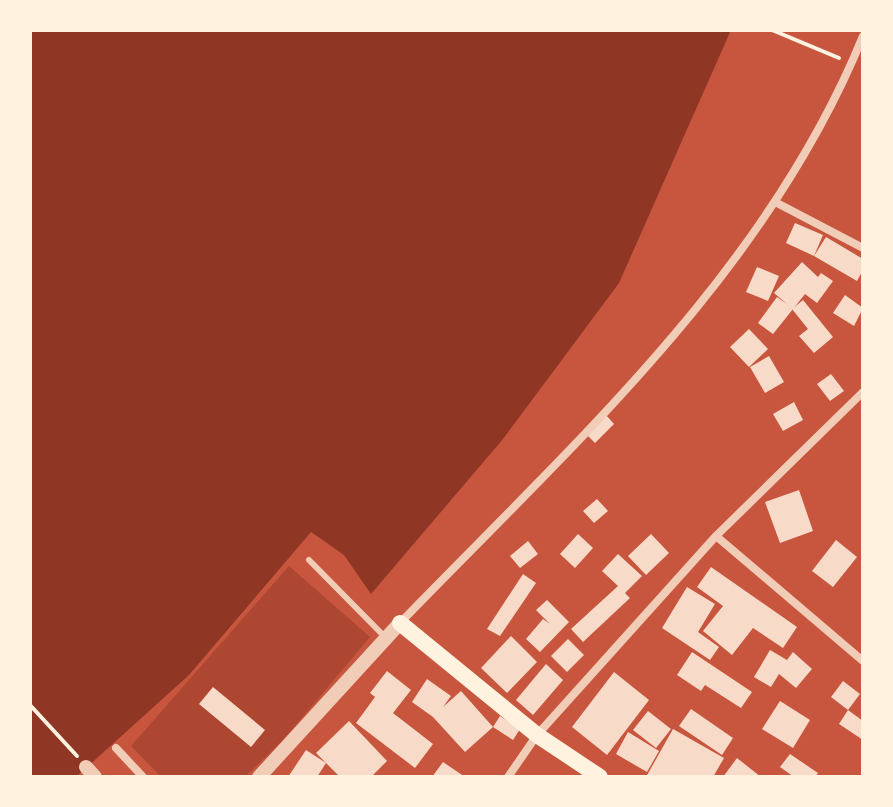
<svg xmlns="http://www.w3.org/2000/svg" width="893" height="807" font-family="Ubuntu,sans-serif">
	<rect width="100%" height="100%" fill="#c8553d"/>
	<path fill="#ae4732" d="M289,566l81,71 -85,101 -40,39h-84l-30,-31z"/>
	<path fill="#8f3625" d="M30,30h701l-112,253 -116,156 -132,155 -27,-39 -33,-23 -122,143 -113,102h-46z"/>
	<g fill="#f7dbc8">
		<path d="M795,223l28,12 -9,21 -28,-13z"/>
		<path d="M826,237l37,22v11l-6,11 -43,-25z"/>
		<path d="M802,262l16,15 3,-4 12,8 -16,22 -12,-9 -32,40 -15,-11 19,-26 10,7 -13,-11z"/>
		<path d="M757,267l22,9 -11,25 -22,-9z"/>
		<path d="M845,295l18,13 -9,18 -21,-13z"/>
		<path d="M803,300l30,37 -19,16 -15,-17 9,-7 -16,-20z"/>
		<path d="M749,329l19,20 -19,18 -19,-20z"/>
		<path d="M769,356l15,26 -19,11 -15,-26z"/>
		<path d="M831,374l13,17 -14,10 -13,-17z"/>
		<path d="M794,402l9,18 -20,11 -10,-17z"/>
		<path d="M606,415l8,9 -19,19 -9,-9z"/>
		<path d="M799,490l14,41 -33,12 -15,-41z"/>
		<path d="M597,499l11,12 -14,12 -11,-12z"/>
		<path d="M578,534l15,14 -18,20 -15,-14z"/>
		<path d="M651,534l18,19 -23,22 -18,-19z"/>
		<path d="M836,540l21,17 -24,30 -21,-16z"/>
		<path d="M528,541l10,13 -18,14 -10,-12z"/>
		<path d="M618,554l24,22 -17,17 5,5 -47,44 -12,-13 47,-43 -16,-15z"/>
		<path d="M711,567l86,60 -14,21 -30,-20 -21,27 -29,-24 20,-25 -26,-19z"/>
		<path d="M523,574l13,9 -36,53 -13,-7z"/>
		<path d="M687,587l28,17 -17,28 21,15 -9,13 -48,-32z"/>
		<path d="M547,600l22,22 -29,30 -14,-13 17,-20 7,5 -14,-14z"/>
		<path d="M511,636l26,26 -30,31 -26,-25z"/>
		<path d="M568,639l16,16 -17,17 -16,-16z"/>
		<path d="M770,650l17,10 6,-8 19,17 -16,19 -17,-14 -8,13 -17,-10z"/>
		<path d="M692,652l60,40 -11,16 -36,-23 -4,6 -24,-16z"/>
		<path d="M546,664l17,16 -30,35 -17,-15z"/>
		<path d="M387,671l24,19 -18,23 40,31 -18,24 -59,-45 19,-26 -5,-4z"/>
		<path d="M614,672l35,28 -42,55 -35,-28z"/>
		<path d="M427,679l24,17 -8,11 18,-16 32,36 7,-11 20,13 -7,11 -20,-13 -28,25 -32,-35 -21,-15z"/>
		<path d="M843,681l17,13 -12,16 -17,-13z"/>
		<path d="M213,687l52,43 -14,17 -52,-43z"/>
		<path d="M780,701l30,19 -17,28 -31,-19z"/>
		<path d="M691,709l42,29 -11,17 -43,-29z"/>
		<path d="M848,710l15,11v19l-24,-16z"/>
		<path d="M648,711l23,18 -15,19 -23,-18z"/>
		<path d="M349,721l38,40 -16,16h-31l-24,-24z"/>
		<path d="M673,729l51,29 -11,19h-67z"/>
		<path d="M628,732l31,19 -12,21 -31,-18z"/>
		<path d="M306,750l20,13 -9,14h-29z"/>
		<path d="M790,754l28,19 -3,4h-21l-14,-10z"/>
		<path d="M737,758l24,19h-38z"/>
		<path d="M443,762l22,15h-33z"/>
	</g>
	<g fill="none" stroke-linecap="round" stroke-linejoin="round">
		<g stroke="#fff3e0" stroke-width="4">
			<path d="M772,30l67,28"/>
			<path d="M30,705l47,51"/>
		</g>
		<path stroke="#f1ccb7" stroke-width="6" d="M309,560l76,77"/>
		<g stroke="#f1ccb7" stroke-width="8">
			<path d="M777,203l86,45"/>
			<path d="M716,536l147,-144"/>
			<path d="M400,623c174,-180 367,-351 463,-587"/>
			<path d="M116,748l27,29"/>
			<path d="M508,777l29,-42 179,-199 147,125"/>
		</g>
		<g stroke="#f1ccb7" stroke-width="14">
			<path d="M86,767l9,10"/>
			<path d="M259,777l141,-154"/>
		</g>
		<path stroke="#fff3e0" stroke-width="16" d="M400,623l137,112 63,42"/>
	</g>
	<rect width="893" height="807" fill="none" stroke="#fff3e0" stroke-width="64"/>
</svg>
